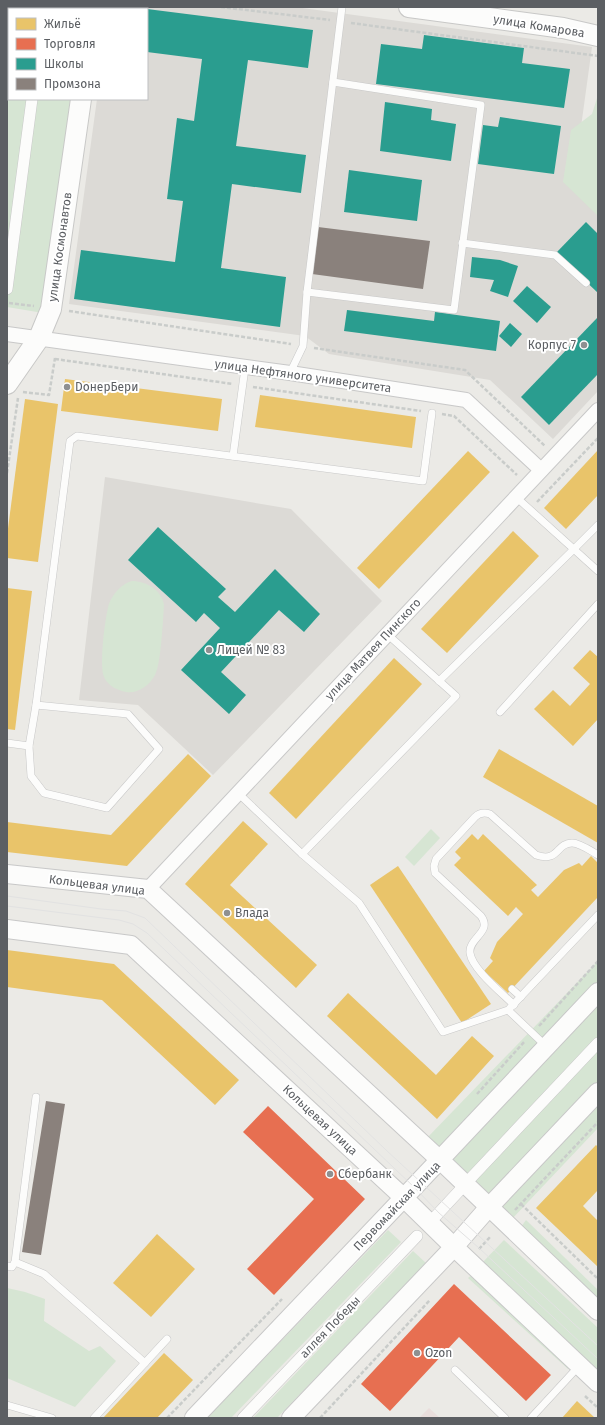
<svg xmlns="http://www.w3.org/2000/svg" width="605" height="1425" font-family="'Fira Sans',sans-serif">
	<rect width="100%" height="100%" fill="#ebeae6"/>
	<g fill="#dcdad6">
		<path d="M110,7h185l297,40 -19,138 25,24v182l-45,48 -63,-59 -161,-26 -24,-18 -236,-32 28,-205h50v-90h-37z"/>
		<path d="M105,477l186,32 91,92 -169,174 -75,-70 -59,-5z"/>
	</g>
	<path fill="#e9dedc" d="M429,1408l11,10h-21z"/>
	<g fill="#d6e5d3">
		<path d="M7,7h87v2h-85v90h72l-32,215 -42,-7z"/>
		<path d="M598,95v121l-35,-34 8,-52 21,-16z"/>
		<path d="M132,581c14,0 30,9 32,24 -1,14 -3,59 -9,70 -5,10 -17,19 -29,17 -9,-2 -18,-6 -22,-15 -5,-12 1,-60 5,-73 3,-9 13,-21 23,-23z"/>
		<path d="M431,829l9,9 -26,28 -9,-9z"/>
		<path d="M598,961v167l-87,92 -85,-81z"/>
		<path d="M526,1220l72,70v13l-77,-76z"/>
		<path d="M388,1230l13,12 -170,176h-24z"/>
		<path d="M504,1240l94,88v45l-116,-110z"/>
		<path d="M413,1251l13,12 -149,155h-24z"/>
		<path d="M472,1275l99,91 -3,3 -100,-91z"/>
		<path d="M7,1288l18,4 20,7 -1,22 45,30 11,-5 16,15 -41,46 -68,-29z"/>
	</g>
	<g fill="#e9c46a">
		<path d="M65,379l157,20 -4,32 -157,-20z"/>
		<path d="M260,395l156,22 -4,31 -157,-21z"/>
		<path d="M25,399l33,5 -20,158 -31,-4v-22z"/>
		<path d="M598,450v45l-32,34 -22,-21z"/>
		<path d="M468,451l22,21 -111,117 -22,-21z"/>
		<path d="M513,531l26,25 -92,97 -26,-24z"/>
		<path d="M7,588l25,3 -17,139 -8,-1z"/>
		<path d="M590,650l8,7v62l-25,27 -39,-37 19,-19 17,16 20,-22 -17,-16z"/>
		<path d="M394,658l28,26 -126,135 -27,-26z"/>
		<path d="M499,749l99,57v37l-115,-66z"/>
		<path d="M188,754l23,22 -84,90 -120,-14v-30l104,13z"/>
		<path d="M243,821l25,23 -38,41 87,80 -21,23 -111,-104z"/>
		<path d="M472,834l6,6 5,-6 54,51 -6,5 7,7 26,-27 15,-7 3,3 9,-10 7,7v34l-90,96 -24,-22 9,-10 -3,-3 7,-16 26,-28 -7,-7 -8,9 -54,-51 7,-7 -6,-6z"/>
		<path d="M398,866l93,138 -29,19 -92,-138z"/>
		<path d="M7,950l107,14 125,116 -24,25 -113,-105 -95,-13z"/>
		<path d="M348,993l88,82 36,-39 22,20 -57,63 -110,-103z"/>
		<path d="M596,1145l2,2v43l-15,16 15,15v46l-62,-59z"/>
		<path d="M157,1234l38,35 -44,48 -38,-34z"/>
		<path d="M164,1353l29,27 -36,38h-54z"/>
		<path d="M577,1401l18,17h-33z"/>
	</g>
	<g fill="#e76f51">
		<path d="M268,1106l97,93 -91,96 -27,-26 67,-70 -71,-67z"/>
		<path d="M454,1284l97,91 -25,26 -67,-64 -69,74 -29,-27z"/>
	</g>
	<g fill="#2a9d8f">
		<path d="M112,7h23l8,1 -31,1z"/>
		<path d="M147,9l166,21 -5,38 -60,-8 -12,86 70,9 -5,38 -69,-9 -11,84 65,9 -6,50 -206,-28 7,-49 94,12 8,-61 -16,-2 10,-81 17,3 8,-62 -55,-7z"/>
		<path d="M424,35l100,13 -2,15 48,6 -6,39 -188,-24 5,-40 41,5z"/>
		<path d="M385,102l47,7 -1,11 25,4 -5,37 -71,-10z"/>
		<path d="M500,117l61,9 -7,48 -76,-10 5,-39 15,2z"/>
		<path d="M349,170l73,10 -5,41 -73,-9z"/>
		<path d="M586,222l12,12v59l-42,-40z"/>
		<path d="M472,257l28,3 18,6 -10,31 -18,-6 4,-11 -24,-3z"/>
		<path d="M527,286l24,21 -14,16 -24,-22z"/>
		<path d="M347,310l87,11 1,-9 65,9 -4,30 -152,-20z"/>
		<path d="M598,317v57l-49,51 -28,-28z"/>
		<path d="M510,323l12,11 -11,13 -12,-11z"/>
		<path d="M158,527l68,62 -8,8 17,15 40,-43 45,45 -16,18 -25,-22 -58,62 25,23 -17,19 -48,-44 39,-42 -16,-15 -8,9 -68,-62z"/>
	</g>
	<g fill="#8a817c">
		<path d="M318,227l112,14 -7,48 -111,-15z"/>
		<path d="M46,1101l19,3 -24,151 -19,-3z"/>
	</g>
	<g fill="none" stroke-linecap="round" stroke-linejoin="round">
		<defs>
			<g id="service">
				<path d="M462,243l93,12 31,28"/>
				<path d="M307,292l147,18 27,-205 -148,-23"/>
				<path d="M290,373l13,-27 4,-54 35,-285"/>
				<path d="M233,456l12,-88"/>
				<path d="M516,497l82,74"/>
				<path d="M439,681l135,-132 24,-24"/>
				<path d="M500,712l98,-108"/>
				<path d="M7,743l22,3 2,30 13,17 63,15 52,-59 -31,-35 -92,-9"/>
				<path d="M29,746l7,-41 34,-264 7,-5 346,45 9,-68"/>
				<path d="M238,793l64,61 154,-158 -69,-62"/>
				<path d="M302,854l57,49 84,129 65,-22 38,36"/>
				<path d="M512,989l9,8"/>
				<path d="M514,1005c-12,-12 -42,-36 -44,-52 -2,-15 23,-21 11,-37l-46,-43 -1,-7 2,-7 39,-42c4,-4 9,-5 15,-3l46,41c23,8 20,-12 36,-12 8,0 19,8 26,12"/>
				<path d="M510,1008l88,-93"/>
				<path d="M15,1262l29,12 101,89"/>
				<path d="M7,1266l5,1 3,-5 21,-165"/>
				<path d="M455,1370l50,48"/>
				<path d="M7,1405l45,13"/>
				<path d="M94,1418l73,-79"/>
				<path d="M531,1418l48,-52"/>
			</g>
			<g id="pedestrian">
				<path d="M43,9l1,-2"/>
				<path d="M7,289l25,-190"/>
				<path d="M469,1180l129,-137"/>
				<path d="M434,1218l26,-28"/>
				<path d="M243,1418l174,-182"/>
			</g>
			<g id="minor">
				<path d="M7,334l283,39 176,27 75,70"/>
				<path d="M148,889l450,-479"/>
			</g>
			<g id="tertiary">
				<path d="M7,874l141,15 292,271 158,151"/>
				<path d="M7,929l124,16 273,253 50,49 144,136"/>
				<path d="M194,1418l220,-231 184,-195"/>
				<path d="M291,1418l163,-171 35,-40 109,-115"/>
			</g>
			<g id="secondary">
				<path d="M409,7l154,21 35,8"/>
				<path d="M94,9v-2"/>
				<path d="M7,384l32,-46 12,-29 30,-210"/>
			</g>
		</defs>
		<use href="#service" stroke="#c8c8c8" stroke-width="8"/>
		<use href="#pedestrian" stroke="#c8c8c8" stroke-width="12"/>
		<use href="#minor" stroke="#c8c8c8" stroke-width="16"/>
		<use href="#tertiary" stroke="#c8c8c8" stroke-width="20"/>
		<use href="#secondary" stroke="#c8c8c7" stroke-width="22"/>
		<g stroke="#c9ccca" stroke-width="2.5" stroke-dasharray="4 2" stroke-linecap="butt">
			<path d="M221,7l109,13"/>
			<path d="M351,23l247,33"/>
			<path d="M9,303l25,3"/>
			<path d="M69,311l222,33"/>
			<path d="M314,348l151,22 80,76"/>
			<path d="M55,359l178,25"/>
			<path d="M253,387l168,24"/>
			<path d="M23,392l26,3 6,-37"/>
			<path d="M442,414l12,2 63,59"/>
			<path d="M7,473l11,-75"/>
			<path d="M537,502l61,-64"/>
			<path d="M539,1026l59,-65"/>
			<path d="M477,1094l48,-53"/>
			<path d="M521,1204l77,75"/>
			<path d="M515,1210l83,-88"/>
			<path d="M479,1249l12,-13"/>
			<path d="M585,1396l13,12"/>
			<path d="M167,1418l115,-119"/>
			<path d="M320,1418l110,-118"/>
		</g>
		<use href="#service" stroke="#fcfcfb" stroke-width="7"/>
		<use href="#pedestrian" stroke="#fcfcfb" stroke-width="11"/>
		<use href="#minor" stroke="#fcfcfb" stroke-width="14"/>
		<use href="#tertiary" stroke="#fcfcfb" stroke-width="18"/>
		<use href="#secondary" stroke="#fcfcfb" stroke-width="20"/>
		<g stroke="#e2e2e2" stroke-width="1">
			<path d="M7,896l94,13 25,2 19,7 241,232 212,196"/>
			<path d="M7,906l112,14 14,4 14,9 267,254 25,26 40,35 119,111"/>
		</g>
	</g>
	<g fill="#8e9091" stroke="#fff" stroke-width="1.5">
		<circle cx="584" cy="345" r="4"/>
		<circle cx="67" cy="387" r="4"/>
		<circle cx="209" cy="650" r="4"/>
		<circle cx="227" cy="913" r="4"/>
		<circle cx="330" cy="1174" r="4"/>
		<circle cx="417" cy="1353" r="4"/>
	</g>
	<g text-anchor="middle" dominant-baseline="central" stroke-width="4" stroke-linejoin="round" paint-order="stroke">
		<g font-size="12" fill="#5c5f63" stroke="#fff">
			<text transform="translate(539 26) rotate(9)">улица Комарова</text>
			<text transform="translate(60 247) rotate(-82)">улица Космонавтов</text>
			<text transform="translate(303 376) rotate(8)">улица Нефтяного университета</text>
			<text transform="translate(373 649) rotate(-47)">улица Матвея Пинского</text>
			<text transform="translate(97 885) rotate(7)">Кольцевая улица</text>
			<text transform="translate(320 1120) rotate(43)">Кольцевая улица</text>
			<text transform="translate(397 1206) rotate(-46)">Первомайская улица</text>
			<text transform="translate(330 1327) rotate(-46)">аллея Победы</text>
		</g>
		<g font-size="12" fill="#5c5f63" stroke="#fff" text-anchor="start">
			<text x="576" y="345" text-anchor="end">Корпус 7</text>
			<text x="75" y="387">DонерБери</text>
			<text x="217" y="650">Лицей № 83</text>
			<text x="235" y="913">Влада</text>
			<text x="338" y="1174">Сбербанк</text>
			<text x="425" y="1353">Ozon</text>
		</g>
	</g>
	<rect width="605" height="1425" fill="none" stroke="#5c5f63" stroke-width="16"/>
	<rect x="8" y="8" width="140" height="92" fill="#ffffff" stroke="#bebfc1"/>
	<rect x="16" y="18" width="20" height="12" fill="#e9c46a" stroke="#bebfc1"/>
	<text x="44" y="28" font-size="12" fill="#5c5f63">Жильё</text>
	<rect x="16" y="38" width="20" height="12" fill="#e76f51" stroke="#bebfc1"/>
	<text x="44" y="48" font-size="12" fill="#5c5f63">Торговля</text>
	<rect x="16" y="58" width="20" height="12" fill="#2a9d8f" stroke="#bebfc1"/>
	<text x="44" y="68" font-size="12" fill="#5c5f63">Школы</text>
	<rect x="16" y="78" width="20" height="12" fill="#8a817c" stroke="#bebfc1"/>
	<text x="44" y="88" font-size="12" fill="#5c5f63">Промзона</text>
</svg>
